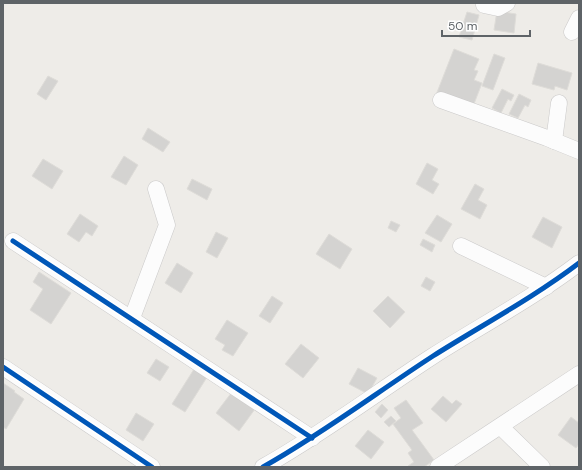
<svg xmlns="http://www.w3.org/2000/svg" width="582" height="470" font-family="'DM Sans',sans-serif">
	<rect width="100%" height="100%" fill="#eeece8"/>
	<g fill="#d4d3d1" stroke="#dedcd8">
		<path d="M497,11l19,3 -2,19 -20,-3z"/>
		<path d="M467,12l12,3 -7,25 -13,-3z"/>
		<path d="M454,49l25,10 -5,11 4,1 -4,9 8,3 -10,26 -36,-14z"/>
		<path d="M494,54l11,4 -12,32 -11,-4z"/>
		<path d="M538,63l34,10 -5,17 -12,-4 -1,4 -22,-6z"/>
		<path d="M48,76l10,5 -12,19 -9,-6z"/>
		<path d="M502,89l12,6 -3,6 -3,-2 -7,14 -9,-5z"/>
		<path d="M519,94l12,6 -3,7 -3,-2 -7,13 -9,-4z"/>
		<path d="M148,128l22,14 -7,10 -21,-13z"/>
		<path d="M124,156l14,9 -12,20 -15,-8z"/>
		<path d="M43,159l20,12 -11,18 -20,-13z"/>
		<path d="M427,163l11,6 -6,11 7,4 -6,10 -17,-10z"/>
		<path d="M192,179l20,10 -5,11 -20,-11z"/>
		<path d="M475,184l9,5 -6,11 9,5 -7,14 -19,-10z"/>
		<path d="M80,214l18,12 -6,10 -6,-4 -7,10 -12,-8z"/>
		<path d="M437,215l15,9 -11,18 -16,-9z"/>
		<path d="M543,217l19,10 -10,21 -20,-11z"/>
		<path d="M391,221l9,4 -4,7 -8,-4z"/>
		<path d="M216,232l12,6 -11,20 -11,-6z"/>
		<path d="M329,234l23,15 -12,20 -24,-15z"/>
		<path d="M423,239l12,6 -3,7 -12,-7z"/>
		<path d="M177,263l16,10 -12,20 -16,-10z"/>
		<path d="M39,272l32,21 -20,31 -21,-14 13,-21 -10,-7z"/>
		<path d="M426,277l9,5 -5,9 -9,-5z"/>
		<path d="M272,296l11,7 -13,20 -11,-7z"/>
		<path d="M388,296l17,16 -15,16 -17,-17z"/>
		<path d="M227,320l21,13 -15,23 -11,-6 3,-5 -10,-6z"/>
		<path d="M301,344l18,14 -16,20 -18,-14z"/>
		<path d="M156,359l13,8 -9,14 -13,-8z"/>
		<path d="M196,366l13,8 -24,38 -13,-8z"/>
		<path d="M358,368l19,10 -9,16 -19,-10z"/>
		<path d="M3,383l12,8 -1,1 10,7 -18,30 -3,-2z"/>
		<path d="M232,392l23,17 -16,22 -23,-18z"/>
		<path d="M443,396l9,8 4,-4 6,4 -16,18 -15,-13z"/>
		<path d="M406,400l17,23 -11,7 22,30 -10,7h-15l-1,-1 6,-4 -6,-9 4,-3 -19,-26 8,-6 -7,-10z"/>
		<path d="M382,404l6,6 -7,8 -6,-6z"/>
		<path d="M136,413l18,11 -11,17 -17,-11z"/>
		<path d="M391,416l5,5 -7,6 -5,-5z"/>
		<path d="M571,417l8,6v21l-3,4 -18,-13z"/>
		<path d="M368,430l16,12 -13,17 -16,-13z"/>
	</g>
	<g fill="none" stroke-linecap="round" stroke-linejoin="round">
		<defs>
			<g id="minor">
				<path d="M484,5l14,3 9,-5"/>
				<path d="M572,32l7,-14"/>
				<path d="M441,100l106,38 32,13"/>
				<path d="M554,141l5,-38"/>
				<path d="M13,241l299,197"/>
				<path d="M461,246l85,41"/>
				<path d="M132,318l35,-93 -11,-36"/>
				<path d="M3,367l149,100"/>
				<path d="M501,427l41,40"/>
				<path d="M263,467c59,-33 113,-74 170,-111 49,-31 100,-58 146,-93"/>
				<path d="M438,467l141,-93"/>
			</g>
		</defs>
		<use href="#minor" stroke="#cac9c9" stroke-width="17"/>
		<use href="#minor" stroke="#fcfcfc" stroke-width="16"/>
		<defs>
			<g id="cycleway">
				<path d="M13,241l299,197"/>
				<path d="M3,367l149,100"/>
				<path d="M263,467c59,-33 113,-74 170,-111 49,-31 100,-58 146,-93"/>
			</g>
		</defs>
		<use href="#cycleway" stroke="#fff" stroke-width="8"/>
		<use href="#cycleway" stroke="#0057b8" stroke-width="5"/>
	</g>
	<rect width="582" height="470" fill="none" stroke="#5e6367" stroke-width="8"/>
	<path d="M442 30v6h88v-6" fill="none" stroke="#5e6367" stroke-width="2"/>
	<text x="448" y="30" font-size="12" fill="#5e6367" stroke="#ffffff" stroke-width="3" paint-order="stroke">50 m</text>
</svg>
